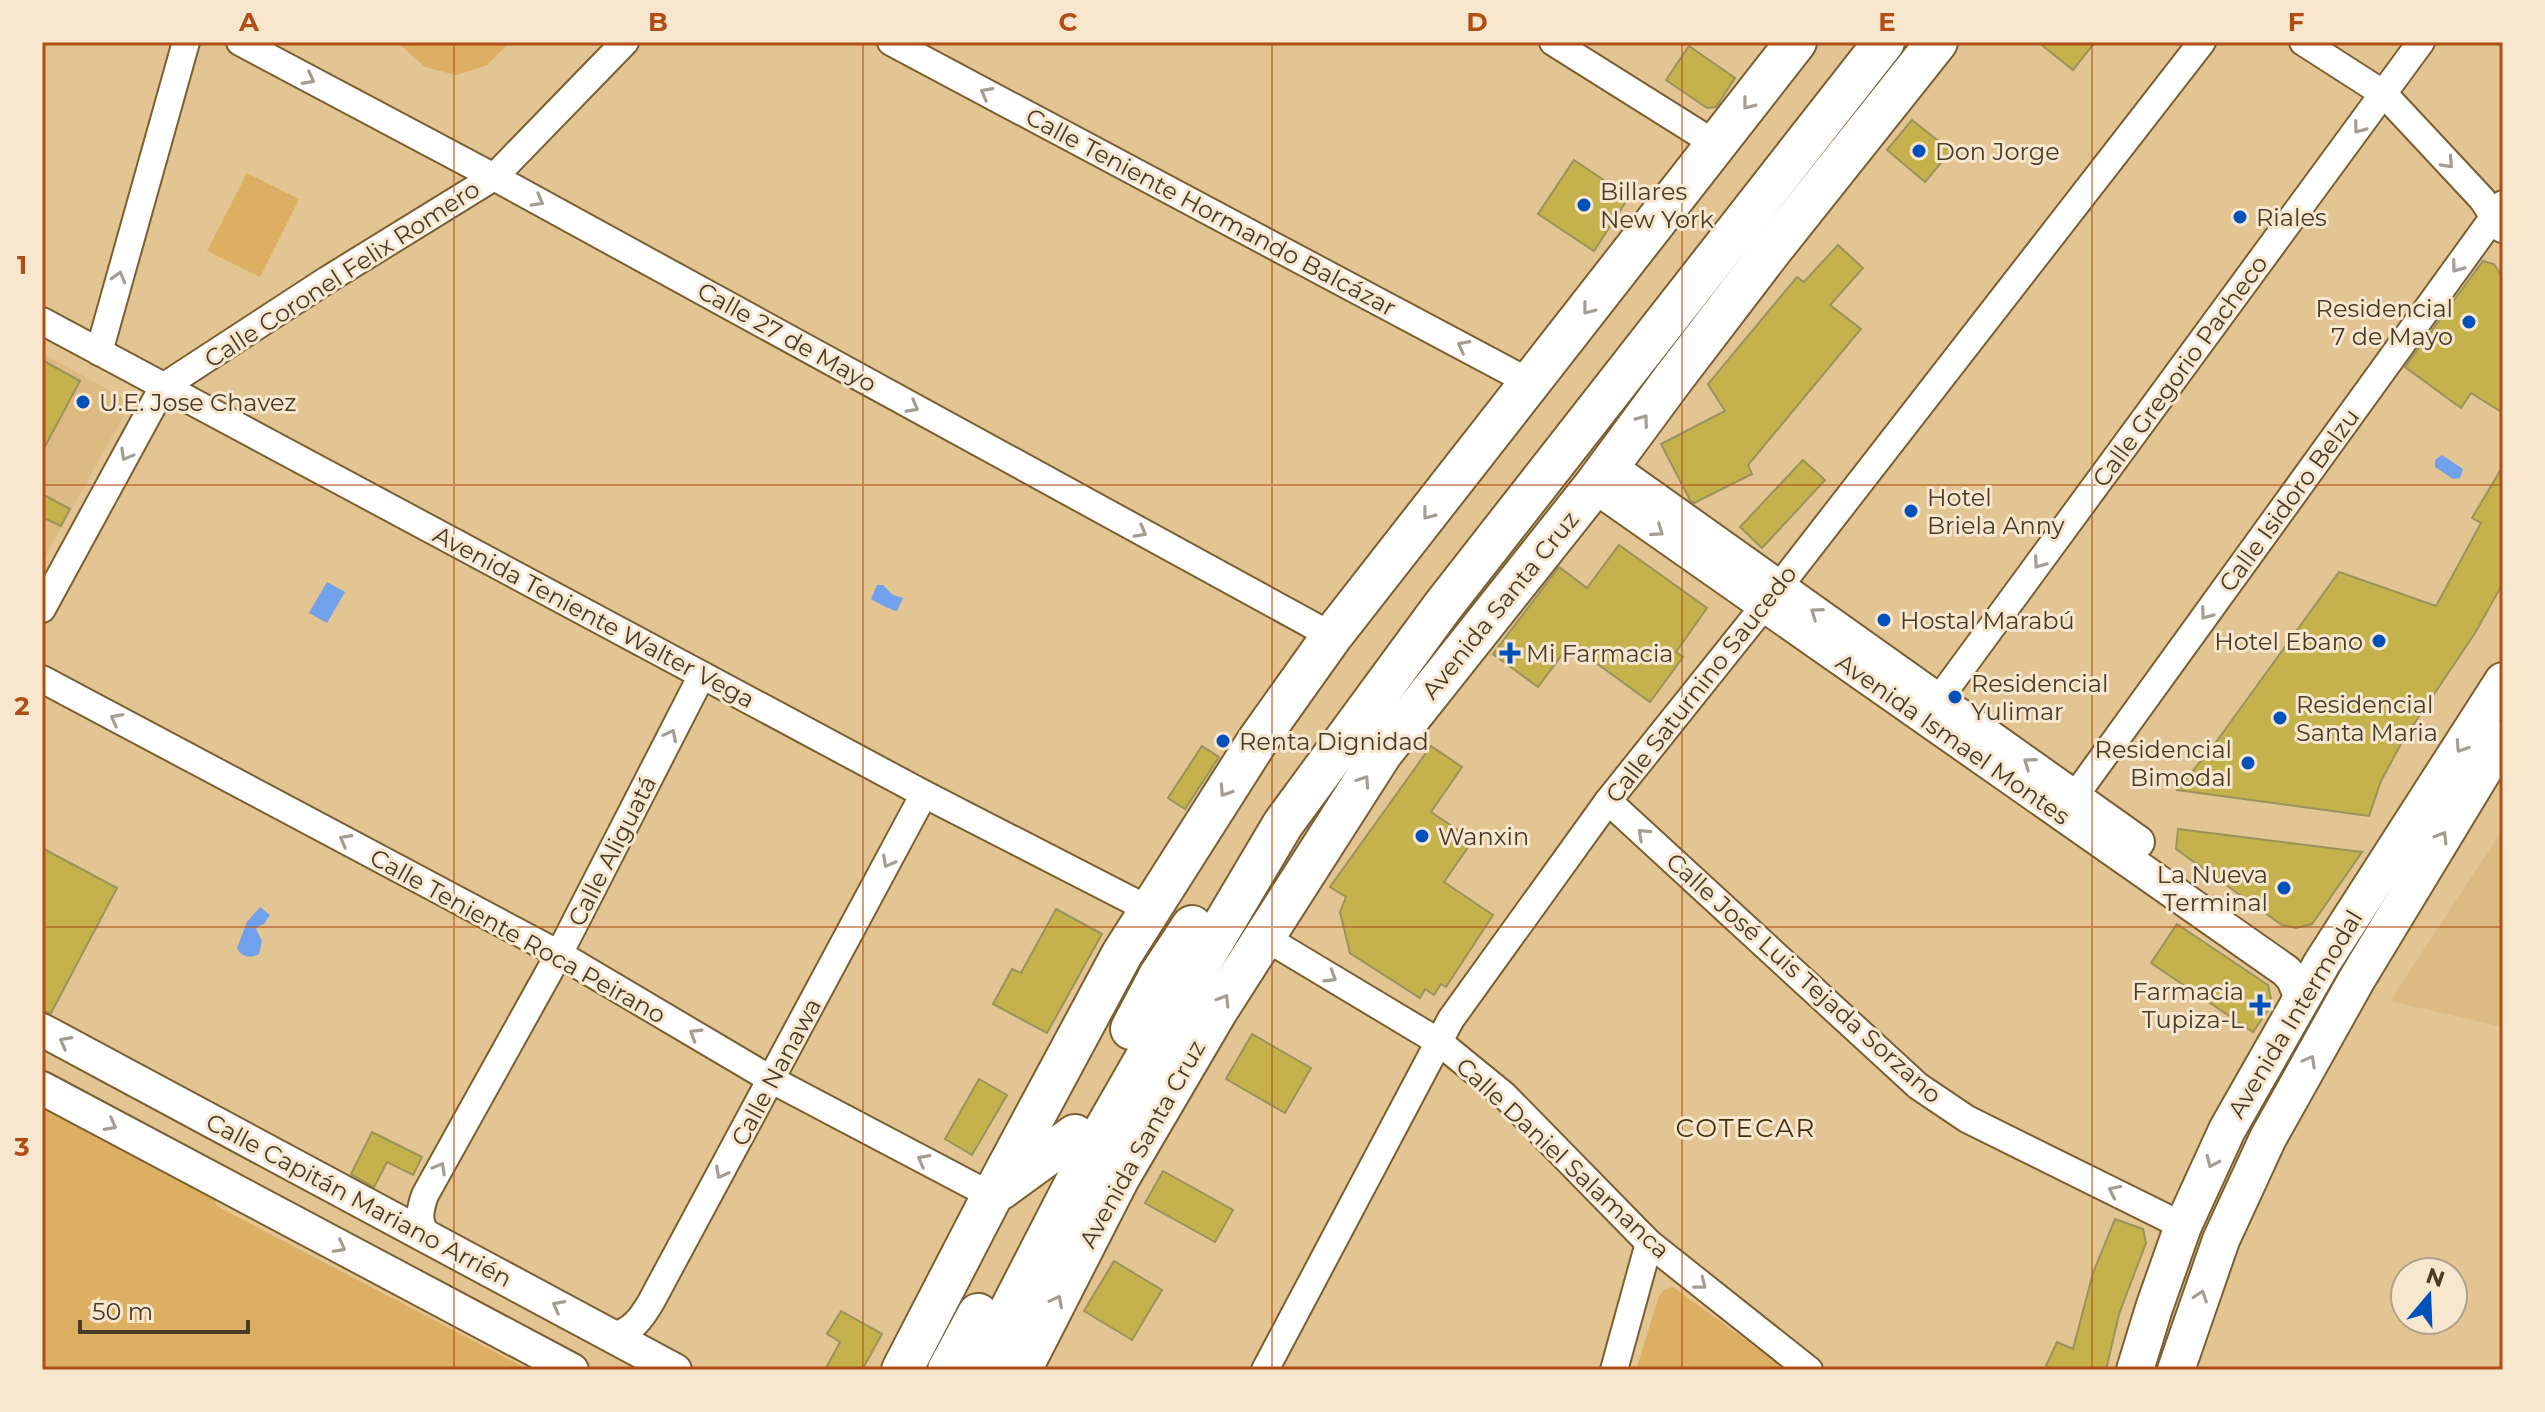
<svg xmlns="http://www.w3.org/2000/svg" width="2545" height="1412" font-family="Montserrat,sans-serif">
	<rect width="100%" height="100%" fill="#e3c493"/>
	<g fill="#ddba81">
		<path d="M42,353l81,45 4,12 -85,152z"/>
		<path d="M2503,829v198l-113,-26z"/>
	</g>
	<g fill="#ddaf63">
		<path d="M397,42h113l-23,23 -31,10 -31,-8z"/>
		<path d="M247,173l52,26 -39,78 -53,-26z"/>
		<path d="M42,1103l168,87 7,16 312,164h-487z"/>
		<path d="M1673,1287l114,83h-151l23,-74 6,-7z"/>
	</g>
	<g fill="#71a1ed">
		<path d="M2442,455l21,14 -3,9 -7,1 -18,-12v-7z"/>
		<path d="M327,582l18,10 -18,31 -18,-10z"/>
		<path d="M877,585h6l10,10 10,3 -6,13c-4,0 -23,-10 -26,-12z"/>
		<path d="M260,907l10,8 -6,9 -5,2 -3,3 6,12 -3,13c-8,5 -18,3 -22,-6l10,-26z"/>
	</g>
	<g fill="#c5b24d" stroke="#9b925c" stroke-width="2">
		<path d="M2038,42h57l-22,28z"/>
		<path d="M1689,46l46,32 -19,29 -9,1 -41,-28z"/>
		<path d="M1912,120l39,31 -26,31 -38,-32z"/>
		<path d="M1574,160l55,37 -35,54 -56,-37z"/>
		<path d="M1838,245l25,23 -33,37 31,24 -113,136 4,9 -58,29 -4,-3 -29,-56 64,-33 -17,-27 89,-107 7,5z"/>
		<path d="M2483,261l11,3 9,14v135l-32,-20 -10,15 -56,-41z"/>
		<path d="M42,360l38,21 -38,71z"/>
		<path d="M1803,460l22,20 -63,68 -22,-21z"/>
		<path d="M2503,466v117l-28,50 -73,109 -21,39 -12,35 -192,-26 37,-45 125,-173 97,34 45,-83 -9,-5z"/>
		<path d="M42,494l28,15 -9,17 -19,-9z"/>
		<path d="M1619,545l88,63 -31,44 7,5 -33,45 -80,-58 -32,43 -45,-33 66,-87 28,21z"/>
		<path d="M1202,746l17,11 -34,52 -17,-11z"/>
		<path d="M1431,746l31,21 -31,45 42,28 -29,42 49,33 -47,72 -5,-3 -7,11 -9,-6 -5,9 -70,-45 -10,-41 6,-15 -16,-10z"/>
		<path d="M2178,829l184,23 -50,72 -16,4 -14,-3 -106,-76z"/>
		<path d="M42,848l75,40 -66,125 -9,-2z"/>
		<path d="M1056,909l46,25 -55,99 -54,-29 19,-35 9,4z"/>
		<path d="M2177,924l91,61 4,19 -19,28 -102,-69z"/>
		<path d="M1252,1034l59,34 -26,45 -59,-34z"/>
		<path d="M979,1079l28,16 -35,60 -27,-16z"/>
		<path d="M372,1132l50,25 -9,18 -26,-13 -13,25 -23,-13z"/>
		<path d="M1163,1171l70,39 -18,32 -70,-39z"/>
		<path d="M2115,1219l28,10 3,14 -27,71 -13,56h-62l13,-28 16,7 20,-76z"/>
		<path d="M1114,1261l48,29 -30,50 -48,-29z"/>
		<path d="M841,1311l41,23 -20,36h-37l15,-28 -13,-8z"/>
	</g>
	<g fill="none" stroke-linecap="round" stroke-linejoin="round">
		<defs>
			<g id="minor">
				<path d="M240,42l254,135 838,459"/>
				<path d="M891,42l640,341"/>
				<path d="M1553,42l164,103"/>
				<path d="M2303,42l81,52 98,105 20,30"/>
				<path d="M42,321l882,473 224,115"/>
				<path d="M99,352l87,-310"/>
				<path d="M42,609l121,-222 164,-107 167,-103 131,-135"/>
				<path d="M42,679l517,275 213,126 220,116"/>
				<path d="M1939,699l482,-657"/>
				<path d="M2075,796l428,-592"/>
				<path d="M1608,801l310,285 49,33 216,107"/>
				<path d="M1264,937l175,105 65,53 145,148 160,127"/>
				<path d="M430,1238c-13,-14 -11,-26 -5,-43l134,-241 143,-279"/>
				<path d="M613,1336c19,-5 28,-17 38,-34l273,-508"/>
				<path d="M1265,1370l186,-351 157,-218 156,-195 438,-564"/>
				<path d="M1614,1370l35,-127"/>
			</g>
			<g id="tertiary">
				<path d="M1609,466l529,376"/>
				<path d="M1594,486l692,485 7,8 8,19"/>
				<path d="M42,1030l633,340"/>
				<path d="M42,1088l530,282"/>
			</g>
			<g id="secondary">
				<path d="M2135,1370l19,-62 29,-82 44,-96 95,-167 181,-282"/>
				<path d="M2176,1370l45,-130 47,-102 89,-159 146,-241"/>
			</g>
			<g id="primary">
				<path d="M1131,1029l28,-53 33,-50"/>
				<path d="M1001,1189l74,-54"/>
				<path d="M902,1370l90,-174 130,-242 136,-214 74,-104 464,-594"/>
				<path d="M948,1370l30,-56"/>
				<path d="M979,1370l107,-208 98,-171 99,-167 160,-218 441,-564"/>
				<path d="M1021,1370l98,-192 98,-167 165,-258 212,-267 79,-107 97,-127 167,-210"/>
			</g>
		</defs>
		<use href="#minor" stroke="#7b5f30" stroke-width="30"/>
		<use href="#tertiary" stroke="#7b5f30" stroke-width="36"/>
		<use href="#secondary" stroke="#7b5f30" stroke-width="40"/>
		<use href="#primary" stroke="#7b5f30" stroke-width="44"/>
		<use href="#minor" stroke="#fff" stroke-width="26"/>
		<use href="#tertiary" stroke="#fff" stroke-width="32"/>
		<use href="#secondary" stroke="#fff" stroke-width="36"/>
		<use href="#primary" stroke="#fff" stroke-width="40"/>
	</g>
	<defs><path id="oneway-chevron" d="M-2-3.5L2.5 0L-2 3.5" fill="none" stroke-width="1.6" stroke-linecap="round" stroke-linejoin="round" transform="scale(2)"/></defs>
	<g stroke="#a49d93">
		<use href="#oneway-chevron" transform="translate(309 79) rotate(28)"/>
		<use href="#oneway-chevron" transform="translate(986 93) rotate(-152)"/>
		<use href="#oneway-chevron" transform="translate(1748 104) rotate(128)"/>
		<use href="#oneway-chevron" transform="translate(2359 128) rotate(126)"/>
		<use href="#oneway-chevron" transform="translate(2448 163) rotate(47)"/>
		<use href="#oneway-chevron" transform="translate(538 201) rotate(29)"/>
		<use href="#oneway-chevron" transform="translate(2457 267) rotate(126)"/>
		<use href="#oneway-chevron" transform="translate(119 277) rotate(-74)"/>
		<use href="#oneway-chevron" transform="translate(1588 309) rotate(128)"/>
		<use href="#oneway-chevron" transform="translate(1463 346) rotate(-152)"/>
		<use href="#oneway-chevron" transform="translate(913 407) rotate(29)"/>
		<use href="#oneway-chevron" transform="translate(1643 420) rotate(-54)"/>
		<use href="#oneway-chevron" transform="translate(126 455) rotate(119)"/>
		<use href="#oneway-chevron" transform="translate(1428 514) rotate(128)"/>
		<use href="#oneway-chevron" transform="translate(1658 531) rotate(35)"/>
		<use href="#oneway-chevron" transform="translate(1141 532) rotate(29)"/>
		<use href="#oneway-chevron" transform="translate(2039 563) rotate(126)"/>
		<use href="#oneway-chevron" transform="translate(1816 613) rotate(-145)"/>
		<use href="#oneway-chevron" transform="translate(2206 614) rotate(126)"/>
		<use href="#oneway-chevron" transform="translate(116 719) rotate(-152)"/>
		<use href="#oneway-chevron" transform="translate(671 735) rotate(-63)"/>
		<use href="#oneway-chevron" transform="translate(2461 747) rotate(123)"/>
		<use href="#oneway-chevron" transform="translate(2029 763) rotate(-145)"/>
		<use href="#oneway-chevron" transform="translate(1364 781) rotate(-57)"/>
		<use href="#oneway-chevron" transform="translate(1225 791) rotate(123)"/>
		<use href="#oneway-chevron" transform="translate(1643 834) rotate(-137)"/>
		<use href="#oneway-chevron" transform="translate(2442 837) rotate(-59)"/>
		<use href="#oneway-chevron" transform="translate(345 840) rotate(-152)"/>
		<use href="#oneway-chevron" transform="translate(888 862) rotate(118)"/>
		<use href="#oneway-chevron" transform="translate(1331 977) rotate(31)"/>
		<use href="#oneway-chevron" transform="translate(1224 1000) rotate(-58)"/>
		<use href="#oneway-chevron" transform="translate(695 1034) rotate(-149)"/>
		<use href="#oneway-chevron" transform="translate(65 1042) rotate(-152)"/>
		<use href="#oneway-chevron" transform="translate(2310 1061) rotate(-61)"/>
		<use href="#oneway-chevron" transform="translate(111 1125) rotate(28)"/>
		<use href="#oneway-chevron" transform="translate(923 1160) rotate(-152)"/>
		<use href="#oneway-chevron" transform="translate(2212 1162) rotate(114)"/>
		<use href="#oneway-chevron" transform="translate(440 1168) rotate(-61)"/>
		<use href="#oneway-chevron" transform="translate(721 1173) rotate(118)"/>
		<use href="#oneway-chevron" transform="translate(2114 1191) rotate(-154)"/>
		<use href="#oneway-chevron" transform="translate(340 1247) rotate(28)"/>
		<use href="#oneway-chevron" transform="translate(1701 1284) rotate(38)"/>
		<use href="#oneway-chevron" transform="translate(2201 1296) rotate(-71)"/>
		<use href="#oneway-chevron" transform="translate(1057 1301) rotate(-63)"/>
		<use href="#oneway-chevron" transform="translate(558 1306) rotate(-152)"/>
	</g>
	<path fill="none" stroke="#b04e15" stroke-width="2" stroke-opacity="0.55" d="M454,42v1328M863,42v1328M1272,42v1328M1682,42v1328M2092,42v1328M42,485h2461M42,927h2461"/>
	<g fill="#0051bb" stroke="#f7e7cf" stroke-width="3">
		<circle cx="1919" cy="151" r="8"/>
		<circle cx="1584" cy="205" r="8"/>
		<circle cx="2240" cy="217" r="8"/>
		<circle cx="2469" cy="322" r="8"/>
		<circle cx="83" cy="402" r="8"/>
		<circle cx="1911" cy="511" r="8"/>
		<circle cx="1884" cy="620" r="8"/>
		<circle cx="2379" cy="641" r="8"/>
		<path d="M1506 641h8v8h8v8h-8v8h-8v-8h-8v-8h8z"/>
		<circle cx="1955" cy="697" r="8"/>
		<circle cx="2280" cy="718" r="8"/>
		<circle cx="1223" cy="741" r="8"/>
		<circle cx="2248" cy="763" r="8"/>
		<circle cx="1422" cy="836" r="8"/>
		<circle cx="2284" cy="888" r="8"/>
		<path d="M2256 993h8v8h8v8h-8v8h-8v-8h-8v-8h8z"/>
	</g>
	<g text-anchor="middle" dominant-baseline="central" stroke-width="6" stroke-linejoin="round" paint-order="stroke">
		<g font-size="24" fill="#483b27" stroke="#f7e7cf" text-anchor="start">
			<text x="1935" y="151">Don Jorge</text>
			<text x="1600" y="191">Billares<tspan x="1600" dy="28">New York</tspan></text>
			<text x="2256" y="217">Riales</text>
			<text x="2453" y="308" text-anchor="end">Residencial<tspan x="2453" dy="28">7 de Mayo</tspan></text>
			<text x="99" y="402">U.E. Jose Chavez</text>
			<text x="1927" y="497">Hotel<tspan x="1927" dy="28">Briela Anny</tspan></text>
			<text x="1900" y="620">Hostal Marabú</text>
			<text x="2363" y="641" text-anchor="end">Hotel Ebano</text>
			<text x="1526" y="653">Mi Farmacia</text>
			<text x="1971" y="683">Residencial<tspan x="1971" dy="28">Yulimar</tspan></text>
			<text x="2296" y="704">Residencial<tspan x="2296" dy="28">Santa Maria</tspan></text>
			<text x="1239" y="741">Renta Dignidad</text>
			<text x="2232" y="749" text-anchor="end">Residencial<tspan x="2232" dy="28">Bimodal</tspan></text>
			<text x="1438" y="836">Wanxin</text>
			<text x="2268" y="874" text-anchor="end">La Nueva<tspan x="2268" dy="28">Terminal</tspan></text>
			<text x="2244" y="991" text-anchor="end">Farmacia<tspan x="2244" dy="28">Tupiza-L</tspan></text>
		</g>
		<g font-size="24" fill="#483b27" stroke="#f7e7cf">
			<text transform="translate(1211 212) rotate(28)">Calle Teniente Hormando Balcázar</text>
			<text transform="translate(342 274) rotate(-33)">Calle Coronel Felix Romero</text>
			<text transform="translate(787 337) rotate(29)">Calle 27 de Mayo</text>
			<text transform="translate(2180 371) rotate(-54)">Calle Gregorio Pacheco</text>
			<text transform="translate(2289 500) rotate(-54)">Calle Isidoro Belzu</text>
			<text transform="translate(1500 605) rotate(-51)">Avenida Santa Cruz</text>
			<text transform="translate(594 617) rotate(28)">Avenida Teniente Walter Vega</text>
			<text transform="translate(1701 684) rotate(-52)">Calle Saturnino Saucedo</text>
			<text transform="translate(1953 739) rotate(35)">Avenida Ismael Montes</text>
			<text transform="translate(612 851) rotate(-63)">Calle Aliguatá</text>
			<text transform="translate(518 936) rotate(29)">Calle Teniente Roca Peirano</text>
			<text transform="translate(1804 978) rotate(42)">Calle José Luis Tejada Sorzano</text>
			<text transform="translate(2295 1014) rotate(-59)">Avenida Intermodal</text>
			<text transform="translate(776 1072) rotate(-62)">Calle Nanawa</text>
			<text transform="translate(1142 1144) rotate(-61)">Avenida Santa Cruz</text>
			<text transform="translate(1563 1158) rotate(43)">Calle Daniel Salamanca</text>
			<text transform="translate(359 1200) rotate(28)">Calle Capitán Mariano Arrién</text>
		</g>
		<g font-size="26" letter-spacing="2" fill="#432f09" stroke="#f7e7cf">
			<text x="1746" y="1128">COTECAR</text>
		</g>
	</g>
	<rect width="2545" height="1412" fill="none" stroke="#f7e7cf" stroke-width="88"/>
	<g transform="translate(2429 1296) rotate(19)"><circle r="38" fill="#f7e7cf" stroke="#b1a28c" stroke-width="2"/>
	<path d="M0-6L14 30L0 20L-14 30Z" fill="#0051bb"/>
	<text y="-12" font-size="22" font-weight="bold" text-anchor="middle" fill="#483b27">N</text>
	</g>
	<path d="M80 1320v12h168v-12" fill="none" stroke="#483b27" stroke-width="4"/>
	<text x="92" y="1320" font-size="24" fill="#483b27" stroke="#f7e7cf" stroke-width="6" paint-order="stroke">50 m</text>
	<rect x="44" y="44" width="2457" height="1324" fill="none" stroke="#b04e15" stroke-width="3"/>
	<g font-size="26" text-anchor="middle" font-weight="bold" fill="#b04e15">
		<text x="249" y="31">A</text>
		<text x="658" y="31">B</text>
		<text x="1068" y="31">C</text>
		<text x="1477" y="31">D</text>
		<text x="1887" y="31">E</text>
		<text x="2296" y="31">F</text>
		<text x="22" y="274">1</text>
		<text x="22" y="715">2</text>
		<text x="22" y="1156">3</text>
	</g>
</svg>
